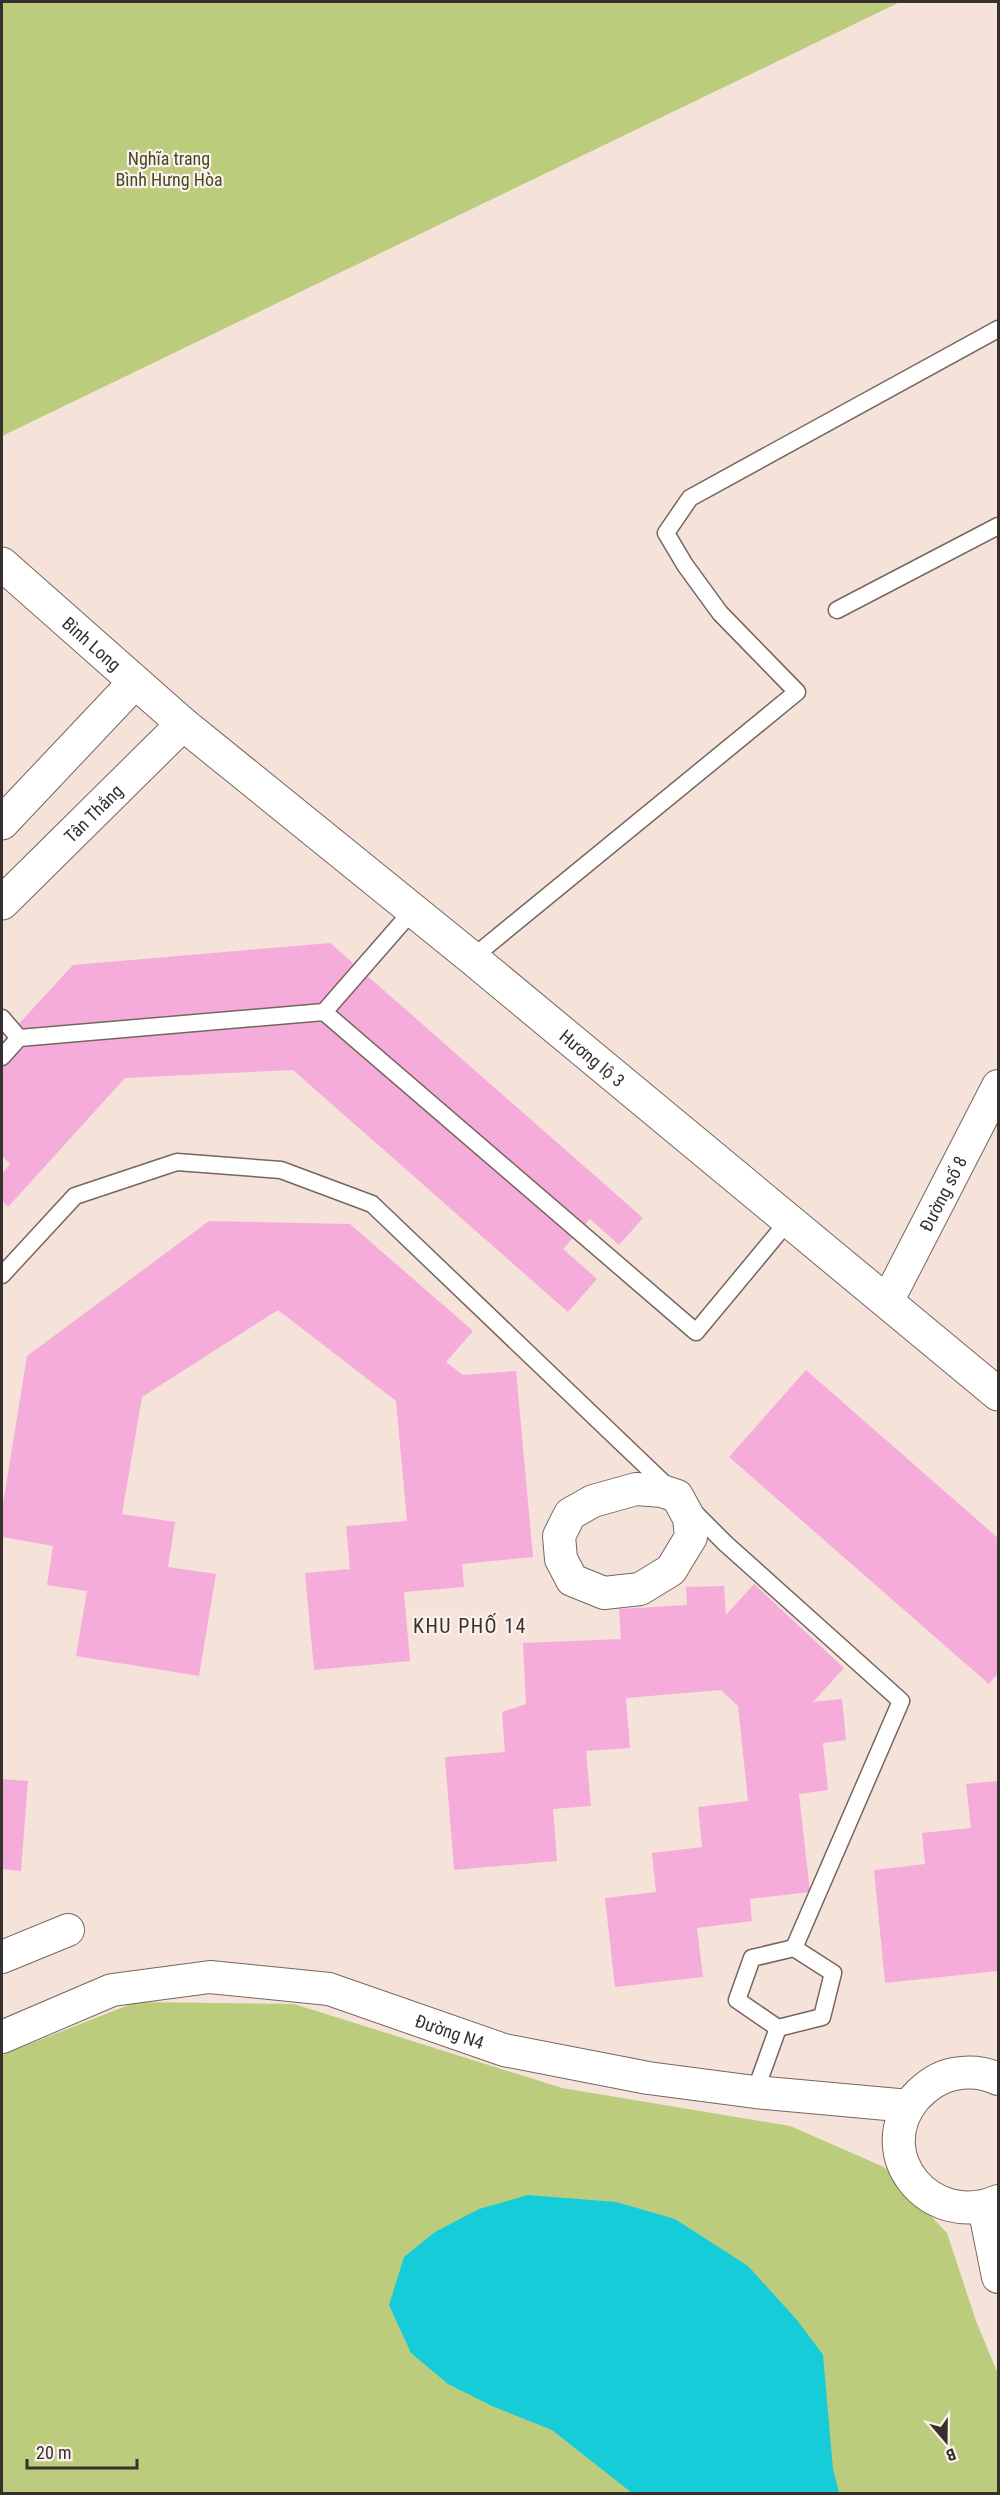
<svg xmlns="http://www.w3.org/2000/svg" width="1000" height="2495" font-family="'Roboto Condensed',sans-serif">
	<rect width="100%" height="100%" fill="#f5e2d9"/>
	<g fill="#bccc7d">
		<path d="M2,2h898l-898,434z"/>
		<path d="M136,2002l158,2 268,84 228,38 94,41 63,66 29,88 22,53v119l-996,1v-439z"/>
	</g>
	<path fill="#15ccd8" d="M528,2195l88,7 59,17 73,47 49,54 26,35 10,114 6,24h-207l-80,-63 -60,-24 -44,-22 -37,-31 -22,-48 15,-48 31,-25 44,-23z"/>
	<g fill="#f5acda">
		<path d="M330,943l313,275 -24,27 -29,-26 -27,30 34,30 -29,33 -275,-242 -168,8 -117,129 -6,-6v-27l8,-10 -8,-8v-114l71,-77z"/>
		<path d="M209,1221l141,3 123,107 -27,31 17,13 53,-4 17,186 -71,7 2,23 -60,5 6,69 -96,9 -9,-97 45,-4 -4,-43 61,-5 -11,-120 -118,-91 -136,87 -20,117 53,8 -7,45 48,7 -17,102 -123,-20 11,-65 -40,-6 6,-39 -51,-9v-27l25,-154z"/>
		<path d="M806,1370l192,168v135l-9,11 -260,-227z"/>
		<path d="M754,1584l90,84 -31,34 29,-3 4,41 -23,3 5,47 -29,4 11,98 -60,7 2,22 -55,7 6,49 -88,10 -10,-89 51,-6 -4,-39 50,-6 -4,-40 50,-6 -10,-95 -17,-16 -95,8 4,50 -44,3 5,55 -38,3 4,52 -103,9 -9,-113 60,-5 -3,-40 24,-8 -3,-61 98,-4 -2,-30 68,-4 -1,-18 38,-1 2,29z"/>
		<path d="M2,1779l26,2 -7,90 -19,-2z"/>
		<path d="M998,1781v190l-113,12 -11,-113 51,-6 -3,-31 49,-5 -5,-44z"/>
	</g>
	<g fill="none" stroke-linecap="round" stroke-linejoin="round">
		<defs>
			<g id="service">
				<path d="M837,610l161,-84"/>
				<path d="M472,958l325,-266 -77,-79 -35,-48 -19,-32 24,-35 308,-169"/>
				<path d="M324,1012l89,-102"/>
				<path d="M2,1018l17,20"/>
				<path d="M2,1057l17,-19 305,-26 372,320 93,-112"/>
				<path d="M2,1275l73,-79 102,-34 104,8 91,34 298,285"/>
				<path d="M691,1509l35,35 175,157 -107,247"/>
				<path d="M794,1948l39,25 -11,44 -44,11 -41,-28 15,-42z"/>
				<path d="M755,2092l23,-64"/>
			</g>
			<g id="minor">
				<path id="s1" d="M887,1302l111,-216"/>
				<path d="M636,1489l26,2 15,5 12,22 2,19 -20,33 -31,19 -36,4 -32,-13 -11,-21 -2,-23 11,-22 23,-13z"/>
				<path d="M2,1957l66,-27"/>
				<path id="s2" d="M2,2037l110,-47 98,-13 119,12 175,61 144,28 107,14 154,14"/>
				<path d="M998,2079c-14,-7 -29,-8 -44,-5 -16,3 -28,12 -39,24 -47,57 16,132 83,103"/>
				<path d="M984,2207l14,70"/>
			</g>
			<g id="tertiary">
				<path id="s3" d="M2,564l181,160 289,234 526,436"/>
				<path d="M2,823l133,-141"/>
				<path id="s4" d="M2,903l181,-179"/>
			</g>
		</defs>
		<use href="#service" stroke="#76665e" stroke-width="19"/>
		<use href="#minor" stroke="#76665e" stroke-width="34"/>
		<use href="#tertiary" stroke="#76665e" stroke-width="35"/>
		<use href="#service" stroke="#fff" stroke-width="16"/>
		<use href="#minor" stroke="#fff" stroke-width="32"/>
		<use href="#tertiary" stroke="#fff" stroke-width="33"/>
	</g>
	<g text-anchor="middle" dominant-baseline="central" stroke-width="4.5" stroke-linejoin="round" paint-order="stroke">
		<g font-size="18" fill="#434b21" stroke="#fcf1ec">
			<text x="169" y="158">Nghĩa trang<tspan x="169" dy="21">Bình Hưng Hòa</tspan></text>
		</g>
		<g font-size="18" fill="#37302d" stroke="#fcf1ec">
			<text stroke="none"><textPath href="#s3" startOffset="120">Bình Long</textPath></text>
			<text stroke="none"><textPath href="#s4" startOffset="128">Tân Thắng</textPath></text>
			<text stroke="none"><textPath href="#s3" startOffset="770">Hương lộ 3</textPath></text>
			<text stroke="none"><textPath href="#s1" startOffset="122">Đường số 8</textPath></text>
			<text stroke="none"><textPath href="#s2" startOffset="466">Đường N4</textPath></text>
		</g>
		<g font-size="20" letter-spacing="1.5" fill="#37302d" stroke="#fcf1ec">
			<text x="470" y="1626">KHU PHỐ 14</text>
		</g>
	</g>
	<rect width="1000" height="2495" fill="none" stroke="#37302d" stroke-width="6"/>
	<g transform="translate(946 2441) rotate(160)" stroke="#fcf1ec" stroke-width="4.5" paint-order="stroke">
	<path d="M0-4.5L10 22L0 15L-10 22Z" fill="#37302d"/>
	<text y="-9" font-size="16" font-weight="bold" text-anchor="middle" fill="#37302d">B</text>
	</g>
	<path d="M27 2459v9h110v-9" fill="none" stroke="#37302d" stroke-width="3"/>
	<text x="36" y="2459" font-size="18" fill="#37302d" stroke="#fcf1ec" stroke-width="4.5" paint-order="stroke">20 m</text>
</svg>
